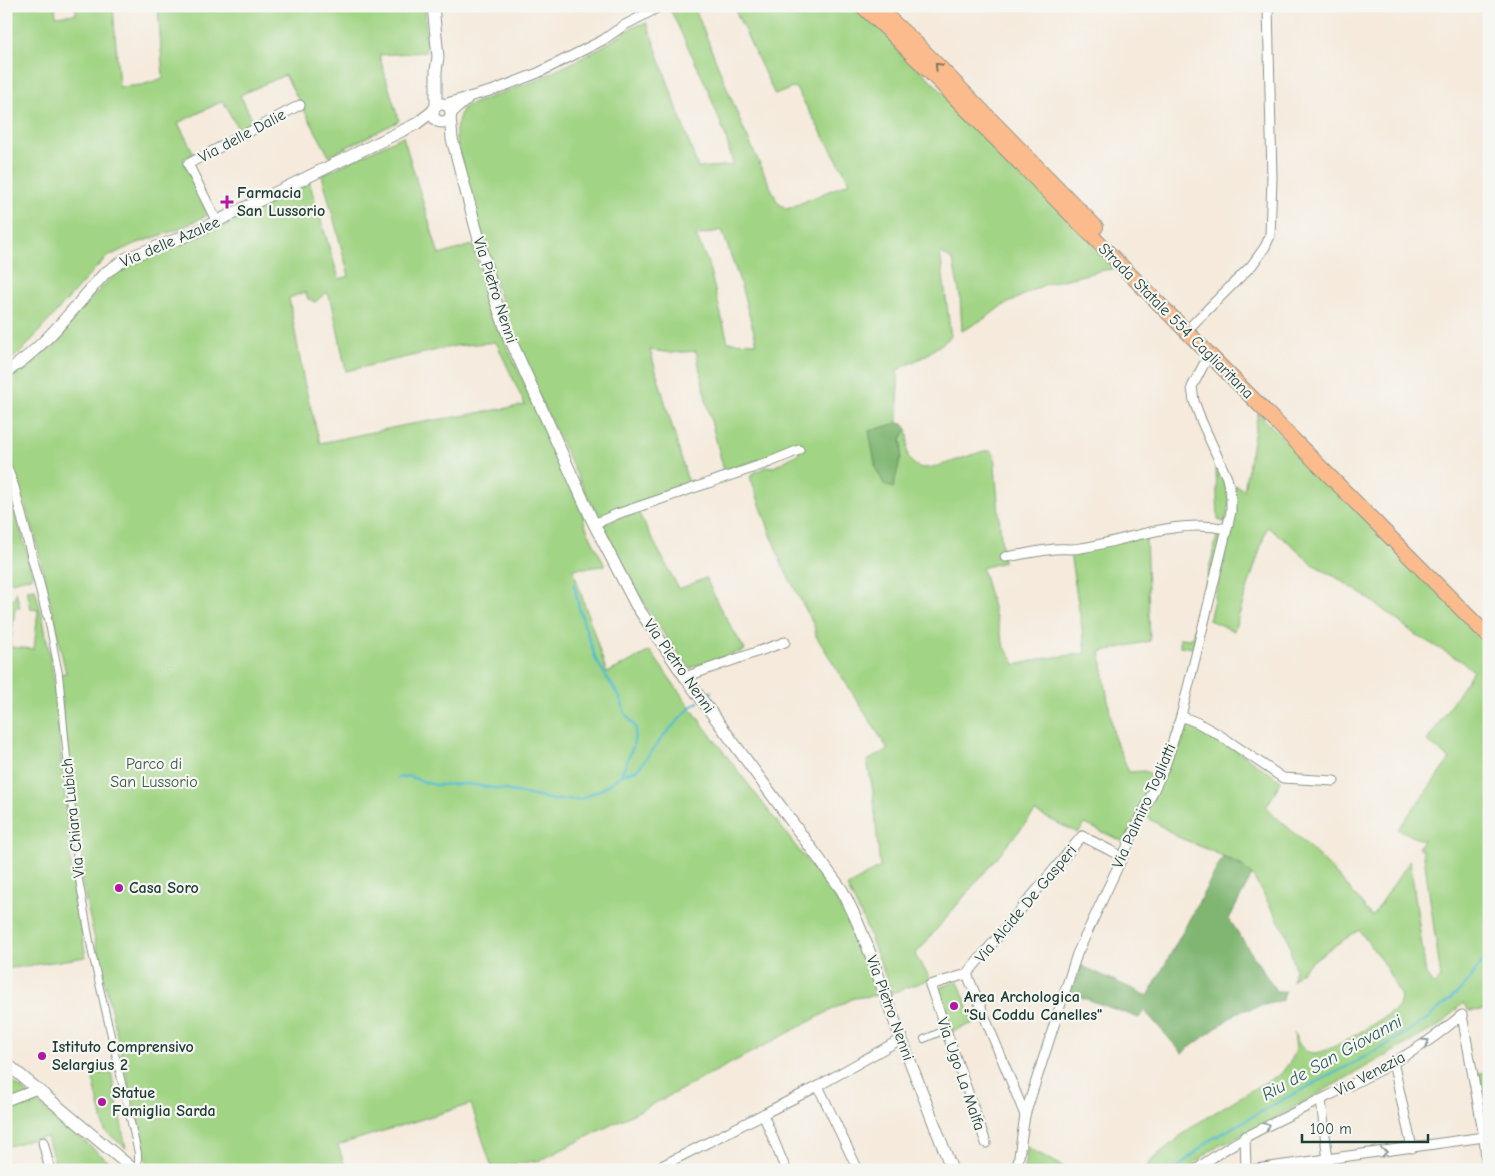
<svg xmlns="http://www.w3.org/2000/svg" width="1495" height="1176" font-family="'Comic Neue',sans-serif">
	<rect width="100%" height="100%" fill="#f6f6f2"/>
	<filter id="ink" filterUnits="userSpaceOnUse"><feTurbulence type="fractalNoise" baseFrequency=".02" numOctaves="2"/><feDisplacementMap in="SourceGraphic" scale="10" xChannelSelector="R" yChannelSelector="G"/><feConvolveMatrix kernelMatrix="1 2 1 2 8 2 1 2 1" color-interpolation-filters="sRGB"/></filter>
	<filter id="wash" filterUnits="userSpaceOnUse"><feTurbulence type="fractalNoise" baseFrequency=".0096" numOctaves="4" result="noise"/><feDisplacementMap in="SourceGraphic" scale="20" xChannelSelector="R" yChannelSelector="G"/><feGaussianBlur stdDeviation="1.12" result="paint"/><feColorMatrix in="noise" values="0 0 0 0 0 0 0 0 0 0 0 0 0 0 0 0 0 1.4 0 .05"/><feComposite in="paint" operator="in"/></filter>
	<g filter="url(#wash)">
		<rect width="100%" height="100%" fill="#f5eadc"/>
		<g fill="#a1d484" stroke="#60885c" fill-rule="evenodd">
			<path d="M6,6h49l1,10 20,-2v-8h37l6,81 23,-2 21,-7 -5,-72h267l1,46 -47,3 20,66 -70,35 -44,-81 -45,20 14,28 -15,8 -16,-30 -45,22 16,31 -11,5 25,56 -29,14 -47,16 -25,12 -14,14 -72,81 -15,11z"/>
			<path d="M681,6h13l49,122 35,75 9,6 63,-27 -55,-95 -20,8 -42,-89h122l25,23 233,235v5l-9,1 -58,14 -11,5 -36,19 -12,9 -25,14 -2,-35 -7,-35 -13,-9 11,85 -26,19 -28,14 1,8v45l-29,8 24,57 9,-41 -1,-8 6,-10c3,9 -1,18 1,27 2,7 9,11 15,12 13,1 47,-13 61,-17h6l4,3 9,108 -21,6 22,78 12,19 24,-6 46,-6 -16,-100 76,-17 4,105 -50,11 14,85 15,35 15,-1 12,5 -32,66 -39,-18 -7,9 -43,-21 -120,143 16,24 -39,14 -28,-72 -17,-34 29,-18 4,-1 -7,-77 -6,-30 21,-12 -72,-113 -2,-11 -32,-60 -32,-88 5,-5 13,-6 6,1 25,-14 -1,-5 -8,1 -66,22 -16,-62 -12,-58 -24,2 -22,-3 39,135 -90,33 -12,-22c-29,-61 -61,-122 -83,-187 -20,-56 -33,-114 -48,-171 -1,-12 3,-18 6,-29l7,-4 68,-25 47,-23 31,-18 19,-13 13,-3 51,145 35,-3 -7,-28 -20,-52 -35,-74zM722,230l17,49 18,64 -29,-1 -20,-79 -12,-27z"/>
			<path d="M403,136l36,119 33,-10 32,95 77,167 4,18 20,41 -32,3 34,104 43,-22 56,78 127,166c19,32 33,65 47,100l-26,3 -185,98 -128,64 -49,8 -21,-64 -133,41 8,25h-196l-4,-9 -69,-299 -18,-188 7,-1 -32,-141 -28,-79v-74l23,-14 91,-97c24,-12 50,-20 75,-31 39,-17 76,-37 114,-56l30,98 10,-3 -27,-101zM305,292l3,7 7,3 12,-10 5,11 14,68 109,-25 41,-4 29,63 -119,20 -86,18 -16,-61 -15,-84z"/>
			<path d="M1258,413l231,230v367l-20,1 -6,-8 -23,22 -186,105 -42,19 -24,21h-45l12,-13 38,-31 60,-37 28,-15 11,-15 4,-10 -2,-16c4,9 8,20 20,20 15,1 71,-36 85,-46l2,-10 -12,-24 -10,-16 -20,-27c-23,15 -50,30 -67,51l3,-11 -8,-35 -35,-60 -8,-8 -9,-6 -57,-24 -31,-20 -1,-5 37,-92 27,12 71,49 -15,27c40,35 74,66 106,109l38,-57 16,115 8,10 7,-7 -18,-128 -5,-2 5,-8 -7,-2 -18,-9 52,-70 -23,-18 46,-70 -10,-9 -47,-27 -44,-34 -33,-22 -27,-15 -21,-20 -24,-17 -33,104 -25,-11 27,-110 -1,-25 9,5z"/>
			<path d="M1215,464c11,16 20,39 9,58l-6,-2 -2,-49z"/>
			<path d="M6,483l16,51 11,43 -27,6v-10l2,-1 -2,-7z"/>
			<path d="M638,512l41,77 27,-11 13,28 26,44 -50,16 -5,3 -22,-29 -23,-35 -43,-80 17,-7z"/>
			<path d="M1218,532h2l3,5 -30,111 -13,-2v-8l11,1 6,-18z"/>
			<path d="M35,589l8,30 11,61 19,206 13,71 -80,12v-369l9,-2 1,-7 4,17h-5l-5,39 24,2 4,-39 -7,-1 -4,-19z"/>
			<path d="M958,981l16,42 -24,9 -15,-43z"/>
			<path d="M111,1072l15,76 -21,-17 -13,-56z"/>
			<path d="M1489,1072v54l-10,-53z"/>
			<path d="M6,1076l113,94h-62l-10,-33 -14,2 -27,8z"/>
			<path d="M1027,1147l43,23h-46z"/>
		</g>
		<g fill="#80b672" stroke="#507a53">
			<path d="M898,423l5,1 4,5 -6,10 1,8 -1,10 -8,31 -9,-4 -8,-15 -7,-38z"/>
			<path d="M1223,857l21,10 8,8 -23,44 47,72h9l-2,9 -45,12 -56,41 -38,-43 -5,8 -69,-25 10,-28 68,31z"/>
		</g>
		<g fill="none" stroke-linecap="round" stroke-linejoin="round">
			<g stroke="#52bccf" stroke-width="2.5">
				<path d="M574,584l5,24 17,52 24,38 5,15 11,15 -3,19 -12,28"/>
				<path d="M704,697l7,-5"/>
				<path d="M398,778l11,-2 12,5 15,4 33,-1 37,6 47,10 28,-1 21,-10 21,-15 14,-4 29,-37 25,-26 7,-5"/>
				<path d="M1175,1170l35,-30 78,-43 56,-29 44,-24 39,-25 36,-31 26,-35"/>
			</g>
		</g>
	</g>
	<g filter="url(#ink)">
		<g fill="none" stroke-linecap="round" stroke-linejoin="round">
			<defs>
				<g id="pedestrian">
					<path d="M47,614l12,60 19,200 14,79 46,200v13l-4,3"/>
					<path d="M924,1039l21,-9"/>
				</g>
				<g id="minor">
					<path d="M447,105l3,-3 44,-12 44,-17 65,-33 20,-14 38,-20"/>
					<path d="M452,113l15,-13"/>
					<path d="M217,222l-29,-58 112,-59"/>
					<path d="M1192,325l60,-60 13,-18 5,-11 2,-58 -4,-172"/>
					<path d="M6,465l8,22 33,127"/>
					<path d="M594,524l23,-10 153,-52 29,-12"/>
					<path d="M1005,557c16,-2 32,-6 49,-8 9,-1 18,1 27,-1 49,-8 96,-30 146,-19"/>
					<path d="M685,677l100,-35"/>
					<path d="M1181,716l17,7 23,13 62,42 51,3"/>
					<path d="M967,974l-37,11 56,158"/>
					<path d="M1393,1062l19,86"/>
					<path d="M818,1086l40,84"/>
					<path d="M1321,1100l8,70"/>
					<path d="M6,1101l31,-12"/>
					<path d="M763,1114l23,56"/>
					<path d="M1025,1115l-58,-141 115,-138 33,17"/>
					<path d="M1245,1136l1,34"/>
					<path d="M43,1142l7,28"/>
					<path d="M654,1170l164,-84 83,-47"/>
					<path d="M1017,1170l8,-55 52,-161 88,-188 16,-50 50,-204v-16l-4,-18 -26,-58 -7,-19 -2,-14 12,-23 7,-8"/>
					<path d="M1196,1170c37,-30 80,-48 122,-69 41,-20 83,-40 120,-67 8,-6 16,-13 24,-19l22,122 3,33"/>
					<path d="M1249,1170l235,-33"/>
				</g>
				<g id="tertiary">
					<path d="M433,6l5,51 -2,14v34"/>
					<circle cx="442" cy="113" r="9"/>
					<path d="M450,117l2,22 43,160 11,31 88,194 42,81 49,72 157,213c25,47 40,99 59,148 17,44 34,88 51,132"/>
					<path d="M6,372c40,-25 68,-65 99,-99l22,-15 64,-24 225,-110 17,-13"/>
					<path d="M6,1063l128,107"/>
				</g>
				<g id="primary">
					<path d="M862,6l26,24 601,607"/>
					<path d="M876,6l42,39 178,182"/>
				</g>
			</defs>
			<use href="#pedestrian" stroke="#8a9488" stroke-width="8"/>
			<use href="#minor" stroke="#8a9488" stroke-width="11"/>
			<use href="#tertiary" stroke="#8a9488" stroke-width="13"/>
			<use href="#primary" stroke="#8a9488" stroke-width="16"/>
			<use href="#pedestrian" stroke="#fff" stroke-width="6"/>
			<use href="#minor" stroke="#fff" stroke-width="9"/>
			<use href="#tertiary" stroke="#fff" stroke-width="11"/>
			<use href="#primary" stroke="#fbbb8d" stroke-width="14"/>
		</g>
		<defs><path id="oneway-chevron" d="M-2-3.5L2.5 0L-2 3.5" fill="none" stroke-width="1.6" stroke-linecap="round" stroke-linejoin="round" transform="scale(1.25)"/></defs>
		<use stroke="#82765c" href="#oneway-chevron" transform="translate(938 66) rotate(-134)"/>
		<g stroke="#8f9e9a">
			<use href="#oneway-chevron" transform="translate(1426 1042) rotate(-32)"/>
			<use href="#oneway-chevron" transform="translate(1267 1126) rotate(-26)"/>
			<use href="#oneway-chevron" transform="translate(1384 1152) rotate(-8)"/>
		</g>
	</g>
	<g fill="#b5179e" stroke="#f6f6f2" stroke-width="2">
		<path d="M224.5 194.5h5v5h5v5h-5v5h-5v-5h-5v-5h5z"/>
		<circle cx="119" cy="888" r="5"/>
		<circle cx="954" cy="1006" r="5"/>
		<circle cx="42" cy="1056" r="5"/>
		<circle cx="102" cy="1102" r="5"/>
	</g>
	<g text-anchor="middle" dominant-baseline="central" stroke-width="4.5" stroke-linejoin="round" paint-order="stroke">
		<g font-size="16" fill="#1f3d34" stroke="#f6f6f2">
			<text transform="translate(242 136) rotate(-28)">Via delle Dalie</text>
			<text transform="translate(170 242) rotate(-23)">Via delle Azalee</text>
			<text transform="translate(495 290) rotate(72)">Via Pietro Nenni</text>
			<text transform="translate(1176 321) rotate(45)">Strada Statale 554 Cagliaritana</text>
			<text transform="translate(679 666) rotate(55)">Via Pietro Nenni</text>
			<text transform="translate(1144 806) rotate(-66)">Via Palmiro Togliatti</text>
			<text transform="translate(73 818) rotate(-96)">Via Chiara Lubich</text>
			<text transform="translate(1026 904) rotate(-50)">Via Alcide De Gasperi</text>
			<text transform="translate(890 1008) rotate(70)">Via Pietro Nenni</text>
			<text transform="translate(961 1074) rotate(71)">Via Ugo La Malfa</text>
			<text transform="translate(1370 1074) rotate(-28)">Via Venezia</text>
		</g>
		<g font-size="16" font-weight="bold" fill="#1f3d34" stroke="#f6f6f2" text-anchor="start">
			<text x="237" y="193">Farmacia<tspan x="237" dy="18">San Lussorio</tspan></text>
			<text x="129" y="888">Casa Soro</text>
			<text x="964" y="997">Area Archologica<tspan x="964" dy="18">"Su Coddu Canelles"</tspan></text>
			<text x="52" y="1047">Istituto Comprensivo<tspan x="52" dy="18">Selargius 2</tspan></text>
			<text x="112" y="1093">Statue<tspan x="112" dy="18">Famiglia Sarda</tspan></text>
		</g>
		<g font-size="16" fill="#395b44" stroke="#f6f6f2">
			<text x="154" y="764">Parco di<tspan x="154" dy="18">San Lussorio</tspan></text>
		</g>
		<g font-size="18" font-style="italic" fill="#2c5d5b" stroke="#f6f6f2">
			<text transform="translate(1332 1058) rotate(-29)">Riu de San Giovanni</text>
		</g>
	</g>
	<rect width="1495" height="1176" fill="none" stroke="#f6f6f2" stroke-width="25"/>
	<path d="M1302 1134v8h126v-8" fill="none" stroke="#1f3d34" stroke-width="2.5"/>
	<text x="1310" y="1134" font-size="15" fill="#1f3d34" stroke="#f6f6f2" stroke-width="4" paint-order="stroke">100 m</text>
</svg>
